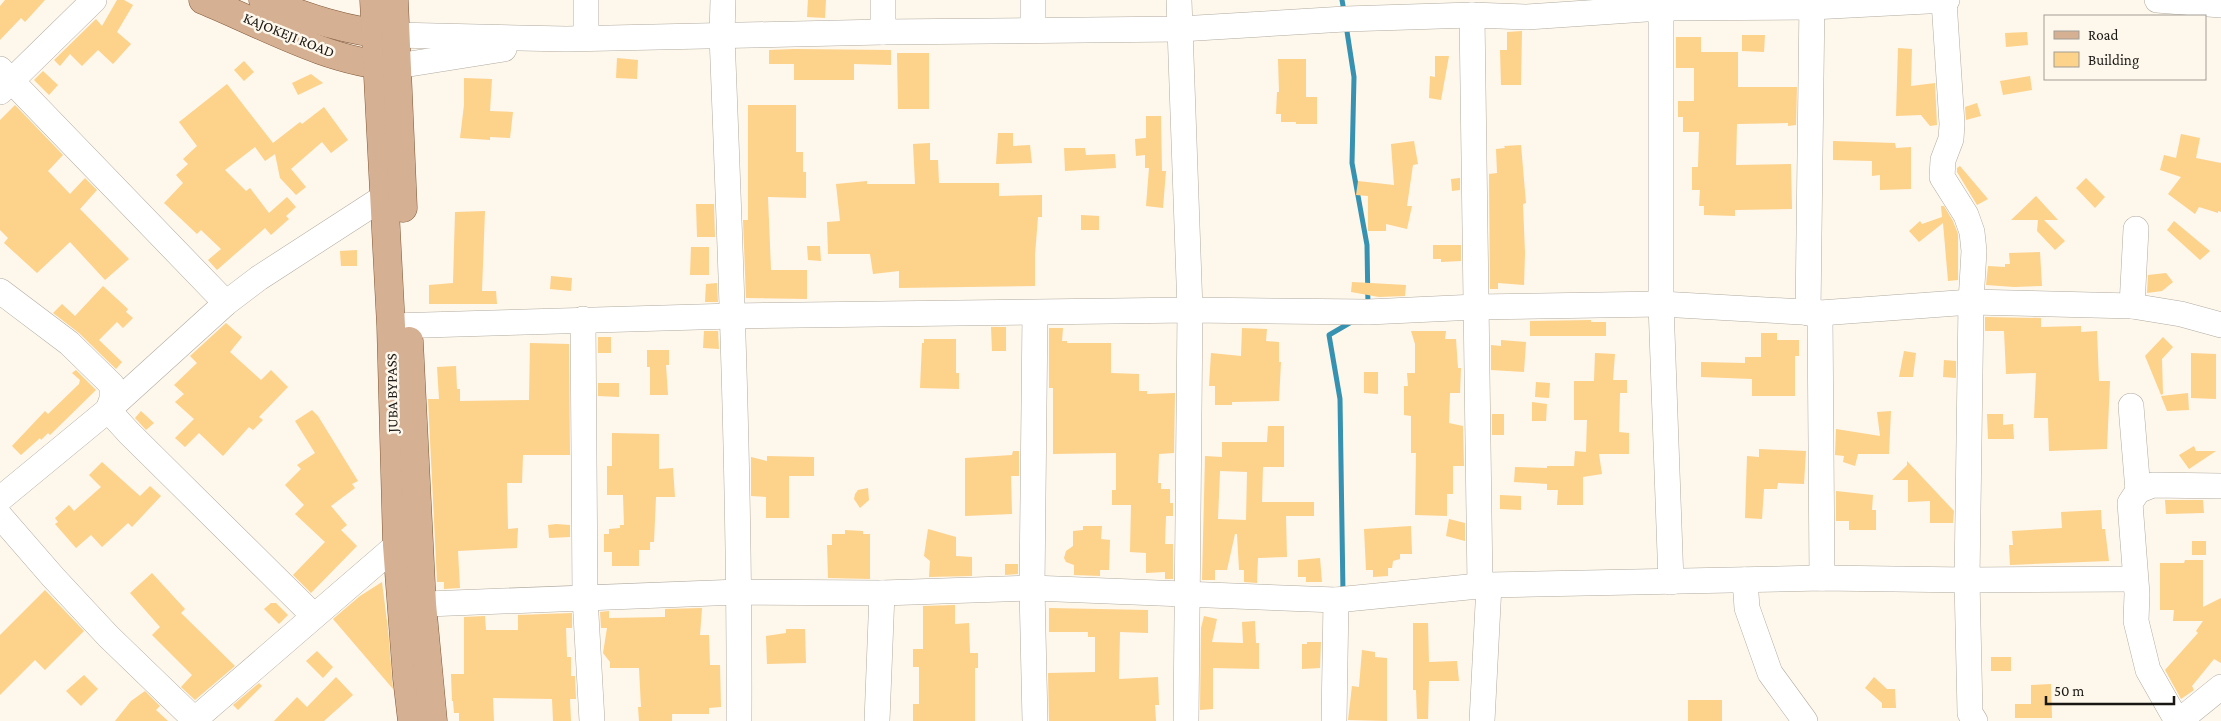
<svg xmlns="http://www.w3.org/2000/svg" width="2221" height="721" font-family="'Crimson Pro',serif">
	<rect width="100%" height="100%" fill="#fef7ec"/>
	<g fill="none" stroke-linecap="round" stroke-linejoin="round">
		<g stroke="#3692b0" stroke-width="5">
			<path d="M1342,0l2,11"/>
			<path d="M1346,25l8,52 -2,86 15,82 1,61"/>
			<path d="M1343,593l-3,-194 -11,-64 24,-14"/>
		</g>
	</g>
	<g fill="#fdd28a" fill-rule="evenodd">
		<path d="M5,0h40l-20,22 -4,-4 -21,22v-34z"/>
		<path d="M117,0h7l9,5 -16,27 14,12 -18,20 -15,-14 -16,16 -12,-12 -10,12 -6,-6 42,-41 6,7z"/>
		<path d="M808,0h18l-1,18 -18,-1z"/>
		<path d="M1522,31l-1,54h-20l-1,-35h7v-18z"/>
		<path d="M2027,32l1,13 -22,2 -1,-14z"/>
		<path d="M1742,35h23l-1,17 -22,-1z"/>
		<path d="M1676,37h25v15h37v35h59l-1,38 -8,1v-3l-51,1 -1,41 55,-1 1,45 -57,1v6l-31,-1v-9h-5l1,-16h-8v-23h6l1,-35h-16v-15h-5v-16h16v-33h-18z"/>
		<path d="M1898,48l14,1 -1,37 24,-3 2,42 -7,1 -9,-11 -25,1z"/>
		<path d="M794,49l97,1v15l-37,-1v16h-60v-16h-25v-14z"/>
		<path d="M897,53h32v56h-31z"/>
		<path d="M1435,56h14l-8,44 -12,-2 1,-22 5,1z"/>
		<path d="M617,58l21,2 -1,19 -21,-1z"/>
		<path d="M1278,59h28v38h11v27h-21v-2h-15v-8h-5l1,-22h2z"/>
		<path d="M244,61l10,11 -10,9 -10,-11z"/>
		<path d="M43,71l15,14 -9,10 -15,-15z"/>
		<path d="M311,74l12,9 -25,12 -6,-12z"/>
		<path d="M2030,76l2,14 -29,5 -3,-14z"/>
		<path d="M464,78l28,1 -2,32 23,1 -3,26 -20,-1v3l-30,-2 4,-33z"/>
		<path d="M227,84l46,59 27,-21 2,2 22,-17 24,33 -17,13 -9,-11 -31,27 15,18 -10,8 -16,-17 -5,-24 -10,7 -10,-14 -30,23 21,21 4,-3 19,25 18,-16 9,10 -10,9 3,3 -18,16 -6,-7 -48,42 -9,-10 13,-11 -20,-19 -4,4 -33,-31 19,-20 -7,-8 12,-11 -5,-5 14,-13 -18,-24z"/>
		<path d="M1977,103l4,13 -15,4 -1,-13z"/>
		<path d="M15,105l48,50 -15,16 22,23 15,-16 12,12 -17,19 49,50 -24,21 -35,-38 -33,31 -33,-30 4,-5 -8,-8v-110z"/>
		<path d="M748,105h48v47h7v20h3v26l-38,-1 3,73h36v29l-61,-1 -3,-78h5z"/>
		<path d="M1146,116h15l1,55h4l-3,37 -17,-2 3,-38h-4v-13l-9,1 -1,-17 11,-1z"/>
		<path d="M998,133h15v13l17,-1 2,18 -36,1z"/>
		<path d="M2181,134l19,4 -4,20 25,5v49l-3,-1v2l-19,-6 -4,7 -27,-20 13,-17 -21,-7 4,-15 12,3z"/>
		<path d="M1414,141l4,23 -5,1 -6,41h5l-5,23 -21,-5v7h-18v-35l-12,-1 2,-14 36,4 -3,-41z"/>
		<path d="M1833,141l62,2 1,5 15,-1v42l-31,1v-15l-8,1v-15l-39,-1z"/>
		<path d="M930,143v17h8l1,23h60v13l43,-1v22h-4l-3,38v31l-136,2v-17l-26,3 -3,-20h-42l-1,-32 13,-1 -4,-37 31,-3v3h48l-2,-40z"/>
		<path d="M1521,145l5,58 -3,1 2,49 -1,32 -26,-2v6h-8l-1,-115 8,-1 -1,-24 9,-1 -1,-2z"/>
		<path d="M1064,148h21l1,7 29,-1 1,14 -51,3z"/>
		<path d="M1960,166l28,33 -11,6 -20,-33v-4z"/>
		<path d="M1460,178v12l-8,1 -1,-12z"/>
		<path d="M2086,178l19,19 -10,11 -19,-20z"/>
		<path d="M2036,196l22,24h-14l21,21 -10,9 -18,-19 1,-11h-27z"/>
		<path d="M696,204h18l1,33h-18z"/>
		<path d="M1941,206h3l9,15 5,13v46l-10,1 -5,-58 -24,19 -10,-11 11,-10 2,3 20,-7z"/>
		<path d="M485,211l-3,80h14l1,13h-68v-19l24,-2 2,-71z"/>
		<path d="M1081,215l18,1v14h-18z"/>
		<path d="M2174,221l36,30 -10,9 -33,-30z"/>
		<path d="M1433,245h28v16l-20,1v-3h-8z"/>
		<path d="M807,246h13l1,15 -13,-1z"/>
		<path d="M691,247h18v28h-19z"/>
		<path d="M357,250v16h-16l-1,-15z"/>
		<path d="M2040,252l2,34 -28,1 -28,-2 2,-19 17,1v-3h5l-1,-11z"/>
		<path d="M2166,273l7,9 -11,9 -15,2 1,-18z"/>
		<path d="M551,276l21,2 -1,13 -21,-2z"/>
		<path d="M1352,282l54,3 -1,11 -26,1 -28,-5z"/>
		<path d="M717,283l1,19h-13l1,-18z"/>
		<path d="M103,286l25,23 -2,3 7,6 -10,10 -6,-6 -18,18 23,22 -6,7 -37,-36 -26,-20 9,-9 13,12z"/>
		<path d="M1985,317l56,1v9l40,-1v6l16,-1 2,50h11l-3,68 -58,2 -1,-33h-14l2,-45 -30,1 -2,-43h-19z"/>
		<path d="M1591,320v2h15v14h-76v-15z"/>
		<path d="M226,323l16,14 -12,15 31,28 10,-10 17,17 -29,30 4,3 -10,10 -4,-3 -26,29 -24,-23 -14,14 -10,-9 19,-19 -19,-17 9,-8 -10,-9 23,-22 -7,-7z"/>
		<path d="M991,327h15v24h-14z"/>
		<path d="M1049,328h14l-1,13h5v2h44v30l28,1v17h8v3l28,-1 -1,60 -15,1 -1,29h3v6h9v14h3v13h-7l-1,28h8v35h-8v-7l-19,1v-20l-16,-1 1,-47h-19v-15h4v-37l-63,1v-66h-4z"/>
		<path d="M1242,328l25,1 -1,12 13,1v20h2l-2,39 -47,1v3h-17v-19h-6l2,-33 30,3z"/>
		<path d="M704,331h14l1,18 -16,-1z"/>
		<path d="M1411,331h35l-1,8h11l2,29h3l-1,25h-10l-1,30 14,3 1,40h-11v28h-6v22l-32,-1 1,-62h-5v-37l-7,-1v-29h4l-1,-13h8v-29z"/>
		<path d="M1761,333h16v7h22v16h-4v40h-43v-17l-51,-2v-15l44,1v-6h16z"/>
		<rect x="598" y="337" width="13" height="16"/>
		<path d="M2163,337l10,10 -11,12 1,35 -2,1 -16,-39z"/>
		<path d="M924,339h32v34h3v16l-39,-1 2,-45h2z"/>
		<path d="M1501,340l25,2 -2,30 -33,-2v-25l10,1z"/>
		<path d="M530,343l39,1 1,111h-47l-1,28h-15l1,46 10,-1 -1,20 -59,3 2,37 -16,1v-7h-7l-9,-183h11l-2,-32 19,-1 1,23h3v12l69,-1z"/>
		<path d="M647,350h22v15h-3l2,30h-18v-28h-3z"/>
		<path d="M1904,351l12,2 -3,24h-14z"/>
		<path d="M1595,353l20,1 -2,26h14v13h-7l-1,39 10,1v21h-30l3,20 -19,3v28h-26l1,-15h-11v-6l-33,-2 1,-15 32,1v-2h27l1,-15 11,1 1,-32h-13v-39h20z"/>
		<path d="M2191,353l25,1v45l-25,-1z"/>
		<path d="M1944,360l12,1v17l-13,-1z"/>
		<path d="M76,370l20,20 -46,45 -2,-2 -7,7 -1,-2 -19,17 -9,-9 33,-35 3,3 31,-30 1,-4 -8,-7z"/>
		<path d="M1364,372h14v22l-14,-1z"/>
		<path d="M1536,382l14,1 -1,15 -14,-1z"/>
		<path d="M598,383h21v14l-21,-1z"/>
		<path d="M2188,393l1,17 -22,1 -6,-15z"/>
		<path d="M1532,402l15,2 -1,17h-14z"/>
		<path d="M312,410l6,6 40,65 -6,3 3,4 -24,18 16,19 -6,5 16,16 -46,47 -18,-18 32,-33 -30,-28 9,-9 -19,-20 16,-16 -4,-4 18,-12 -20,-32z"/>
		<path d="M141,411l13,12 -8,7 -11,-12z"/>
		<path d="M1891,411l-2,43h-31l-3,12 -12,-4 1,-6 -9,-1 1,-26 44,7 -3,-24z"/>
		<rect x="1492" y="414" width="12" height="21"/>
		<path d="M1987,414h16v11l10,-1 1,15h-26z"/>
		<path d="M1268,426h16v41h-21l-1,35h52v14h-28l1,41 -29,1 -1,25 -13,-1v-12h-5l-2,-36h-2l-8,36h-12v10h-13l3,-124 17,1v-15h45zM1220,471l27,1 -1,48 -28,-1z"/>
		<path d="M612,433l47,1v35l14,-1 2,29h-19l-2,45h-4v8h-11v16h-27v-14h-8v-18h5v-5l11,-1v-3h4l-1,-30h-16v-29h5z"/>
		<path d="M2194,446l2,5h20l-27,18 -10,-14z"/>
		<path d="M1759,449l47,2 -2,33 -26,-1 -1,6h-13l-2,30 -17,-1 2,-62 12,1z"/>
		<path d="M1013,451h6v25h-8l1,38 -47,2v-58l47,-3z"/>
		<path d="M767,456l47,1v19h-25v42h-23v-21l-15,-1v-39l16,4z"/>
		<path d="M1907,461l47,50 -1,12h-23v-22l-22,1v-22h-16l15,-15z"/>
		<path d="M102,462l38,34 10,-10 11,10 -29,31 -4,-4 -26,24 -11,-12 -15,13 -21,-24 3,-2 -3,-4 14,-13 5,6 27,-24 -12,-12z"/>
		<path d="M868,488l1,12 -9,8 -6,-9 1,-5 3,-4z"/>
		<path d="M1836,491l37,4 -1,15h4v20h-27v-9h-13z"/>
		<path d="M1500,495l21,1v14l-21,-1z"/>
		<path d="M2165,500h38l1,13 -38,1z"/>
		<path d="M2101,510l1,19h3l4,32 -99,4 -1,-20h4l-1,-14 50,-3 -1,-16z"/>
		<path d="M1449,519l16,4v18l-19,-5z"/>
		<path d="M556,524l14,1v12l-21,1 -1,-13z"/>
		<path d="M1083,526h19l-1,13 9,1 -1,30h-9v6l-26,-1v-10l-8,-3 -2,-4 2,-7 7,-5v-15l10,-1z"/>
		<path d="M1411,526l1,28h-12v5l-7,2 -1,7h-4v8l-15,1v-7h-7l-2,-41z"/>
		<path d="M928,529l28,8v19l16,1v19l-43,1 1,-16 -6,-5z"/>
		<path d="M845,530l18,1v3h7v45l-42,-1 -1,-33h5v-11h13z"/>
		<rect x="2192" y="541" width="14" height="14"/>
		<path d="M1320,558l2,24h-16v-5h-8v-17z"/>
		<path d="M2185,560h18v47l18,-9v65l-7,-4 -22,27 2,4 -13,9 -16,-29 33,-37 -2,-2 7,-10h-30l1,-11h-14v-47h24z"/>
		<path d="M1005,564h13v10l-13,1z"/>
		<path d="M152,573l33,36 -4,4 54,53 -40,34 -14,-13 11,-12 -40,-40 8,-8 -30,-34z"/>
		<path d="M382,582l6,47 5,60 -60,-70 27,-23z"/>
		<path d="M45,590l39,41 -39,39 -10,-10 -35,35v-60z"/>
		<path d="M271,603h5l12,12 -9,9 -15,-15z"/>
		<path d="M955,605v19l14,-1 1,30h8v15h-3v53h-62v-17h6v-37h-6v-18h10v-43z"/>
		<path d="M702,608l-2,27h9l1,30h10l1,42 -12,1v6h-37v7h-33l-1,-14h3l-2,-39h-29v-6l-7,-9 4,-25h-6l-1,-16 9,-1v7l56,-1v-8z"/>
		<path d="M1049,608l99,2v23l-28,-1 -1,47 39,-2 1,28h-4l1,16h-107l-1,-48 47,-1v-35h-7v-5h-39z"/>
		<path d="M572,613v15h-6l1,29h4v19h4l1,23h-6l1,22h-18l-1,-22 -59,-1 1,23h-35v-8h-5l-1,-12h-1l-1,-27h13v-57l21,-1 1,14h32v-15z"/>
		<path d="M1204,616l13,3 -5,23 31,1 -1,-21 13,-1 1,22h3v26l-46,-1v41l-13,1 1,-82z"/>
		<path d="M1413,623h15l1,39 28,-1 2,20h-30l-1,38h-11l-1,-29h-3z"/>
		<path d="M786,629h19l1,34 -39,1 -1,-28 20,-3z"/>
		<path d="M1307,642h14l-1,26 -18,1v-25h5z"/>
		<path d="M1362,650l13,2v5l12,1v63l-39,-1 4,-34 7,1z"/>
		<path d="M317,651l16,16 -10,11 -17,-17z"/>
		<rect x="1991" y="657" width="20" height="14"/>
		<path d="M84,675l14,14 -17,17 -15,-15z"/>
		<path d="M336,677l17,18 -29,26h-50l23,-24 10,10z"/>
		<path d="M1874,677l13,12h8l1,19h-14v-5l-17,-15z"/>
		<path d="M259,683l3,3 -24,24 -5,-5z"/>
		<path d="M2051,684l1,34h-37v-14h16v-19z"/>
		<path d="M145,691l15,15 -4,4 12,11h-53l16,-20z"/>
		<rect x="1688" y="700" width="34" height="21"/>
	</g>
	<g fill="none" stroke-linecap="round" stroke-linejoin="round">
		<defs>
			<g id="minor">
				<path d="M586,0v38"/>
				<path d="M723,0l-1,35c9,229 18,457 17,686"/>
				<path d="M1033,0v30"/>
				<path d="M1179,0l11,310 -4,411"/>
				<path d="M1661,0v304l10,278"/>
				<path d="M2157,0l64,5"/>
				<path d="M1944,1l8,123 -1,15 -8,21 -1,17 24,38 6,17 2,19 -3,51 -4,278 3,133 5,8"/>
				<path d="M1472,15l8,571"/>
				<path d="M883,32v-32"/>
				<path d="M395,35l171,4 317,-7 297,-3 165,-10 127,-4 55,2 134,-9 151,-1 135,-7"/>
				<path d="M397,66l107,-17"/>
				<path d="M0,69l226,234"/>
				<path d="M0,92l94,-92"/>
				<path d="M0,291l69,52 43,42v14l-4,11 21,23 185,183"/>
				<path d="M2132,306l4,-77"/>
				<path d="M1035,313l-3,275 3,133"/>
				<path d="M1808,313l4,-313"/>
				<path d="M1820,313l2,265"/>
				<path d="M583,319l2,278 7,124"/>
				<path d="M391,326l342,-10 457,-6 178,2 108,-5 185,-3 159,9 151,-11 161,4 49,8 40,11"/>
				<path d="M2131,406l7,85"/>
				<path d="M0,499l108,-89 118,-107 33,-25 125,-81"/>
				<path d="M0,516l53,61 55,59 88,85"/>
				<path d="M1745,580l2,28 23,65 35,48"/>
				<path d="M401,605l338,-13 143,1 150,-5 304,12 153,-15 333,-7 145,2 168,-1"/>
				<path d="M193,721l204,-176"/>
				<path d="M877,721l5,-128"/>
				<path d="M1334,721l2,-121"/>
				<path d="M1482,721l7,-136"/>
				<path d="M2177,721l-29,-51 -12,-49 1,-27 -7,-91 8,-12 15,-6 68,1"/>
				<path d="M2179,721l42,-34"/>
			</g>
			<g id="major">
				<path d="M203,0c59,24 126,63 190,66"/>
				<path d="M263,0c42,17 85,32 131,35"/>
				<path d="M374,0l17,326 6,219 10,133 5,43"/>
				<path d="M394,0l9,208"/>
				<path d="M409,341l13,263 11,117"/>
			</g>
		</defs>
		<use href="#minor" stroke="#b1aba0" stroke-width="26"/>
		<use href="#major" stroke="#815837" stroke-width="29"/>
		<use href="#minor" stroke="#fff" stroke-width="25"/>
		<use href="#major" stroke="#d5b093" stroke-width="28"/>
	</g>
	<g text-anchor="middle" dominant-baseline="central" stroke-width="5" stroke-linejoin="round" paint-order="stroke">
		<g font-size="15" fill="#191713" stroke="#fef7ec">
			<text transform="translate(289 35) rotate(22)">KAJOKEJI ROAD</text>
			<text transform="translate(392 393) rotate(-91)">JUBA BYPASS</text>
		</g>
	</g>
	<rect x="2044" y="15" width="162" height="65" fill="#fef7ec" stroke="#a29d95"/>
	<rect x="2054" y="31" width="25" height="8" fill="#d5b093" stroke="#a29d95"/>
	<text x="2088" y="40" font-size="15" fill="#191713">Road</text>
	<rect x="2054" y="52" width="25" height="15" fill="#fdd28a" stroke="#a29d95"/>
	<text x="2088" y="65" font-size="15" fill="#191713">Building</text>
	<path d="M2046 696v8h128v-8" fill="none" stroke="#191713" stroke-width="2.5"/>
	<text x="2054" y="696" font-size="15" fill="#191713" stroke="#fef7ec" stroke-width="4" paint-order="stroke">50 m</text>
</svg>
